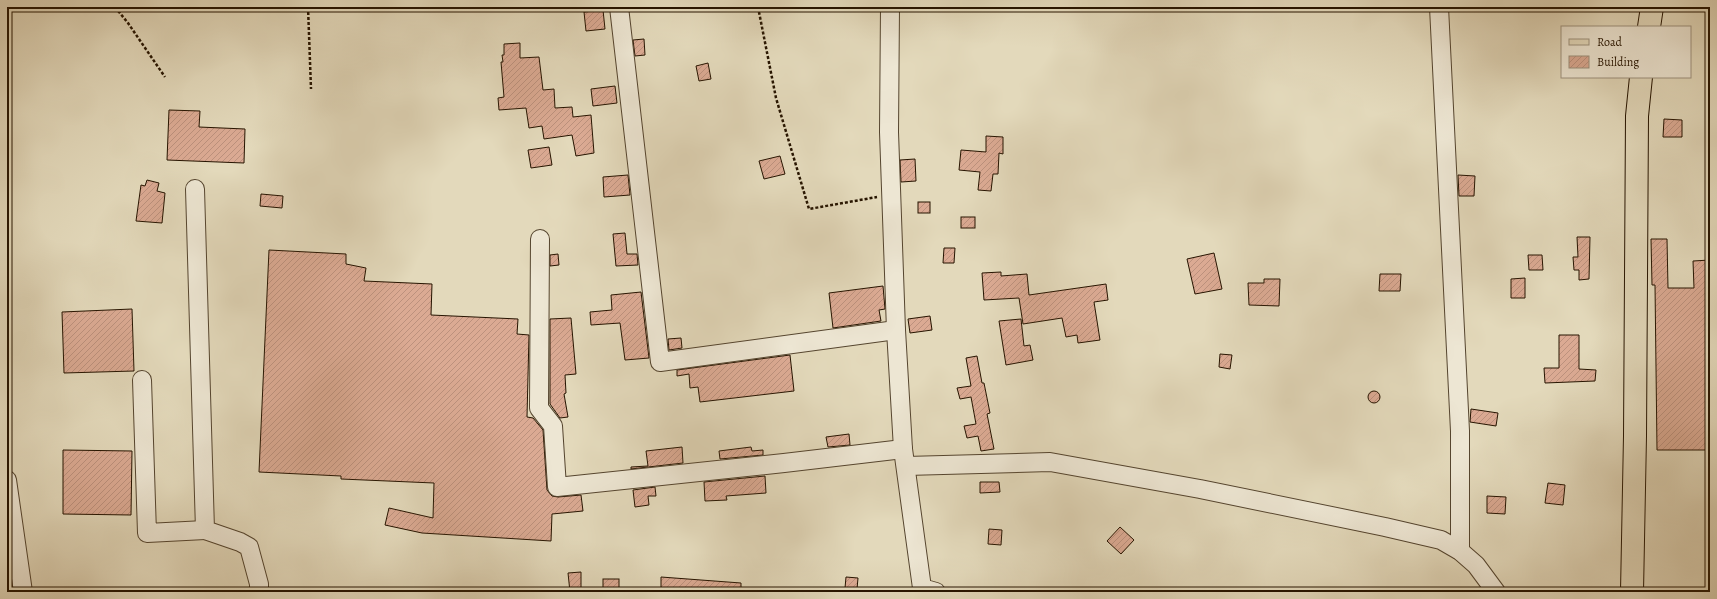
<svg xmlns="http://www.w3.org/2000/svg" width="1717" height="599" font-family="Alegreya,serif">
	<defs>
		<pattern id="building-hatch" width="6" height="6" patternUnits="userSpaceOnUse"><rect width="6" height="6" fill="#dbaa93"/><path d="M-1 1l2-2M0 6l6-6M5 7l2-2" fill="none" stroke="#bc917d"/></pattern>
	</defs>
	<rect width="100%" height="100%" fill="#e3d9bb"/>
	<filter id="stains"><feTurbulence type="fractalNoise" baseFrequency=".005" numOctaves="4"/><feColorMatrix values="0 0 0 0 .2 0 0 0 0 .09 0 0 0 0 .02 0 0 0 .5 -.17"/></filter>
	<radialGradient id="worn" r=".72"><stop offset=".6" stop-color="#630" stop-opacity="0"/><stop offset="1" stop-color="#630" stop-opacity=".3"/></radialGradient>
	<g fill="url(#building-hatch)" stroke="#261400">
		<path d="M603,10l2,19 -19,2 -2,-19z"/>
		<path d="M644,39l1,16 -10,1 -2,-16z"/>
		<path d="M520,43v15l19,-1 4,33 11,-1 1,19 17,-1 1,10 18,-2 3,38 -18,3 -4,-21 -28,4 -2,-13 -13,2 -3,-20 -27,2 -1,-12 6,-1 -3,-35h2l-1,-7h2v-11z"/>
		<path d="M708,63l3,16 -12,2 -3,-15z"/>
		<path d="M615,86l2,17 -24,3 -2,-17z"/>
		<path d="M169,110l31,1 -1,16 46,2 -1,34 -77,-3z"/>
		<path d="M1664,119l18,1v17h-19z"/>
		<path d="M986,136l17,1v17l-4,-1 -1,21h-5l-2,17 -13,-1 2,-18 -21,-2 2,-20 25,2z"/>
		<path d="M549,147l3,18 -21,3 -3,-18z"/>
		<path d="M780,156l5,18 -21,5 -5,-18z"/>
		<path d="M915,159l1,22 -15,1 -1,-22z"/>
		<path d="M628,175l2,20 -26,2 -1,-20z"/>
		<path d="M1458,175l17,1 -1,20h-15z"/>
		<path d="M147,180l12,3 -2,8 8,2 -3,30 -26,-2 5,-36 4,1z"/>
		<path d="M261,194l22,2 -1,12 -22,-2z"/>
		<rect x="918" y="202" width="12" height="11"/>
		<rect x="961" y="217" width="14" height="11"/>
		<path d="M625,233l2,21h10l1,11 -22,1 -3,-32z"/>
		<path d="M1577,237h13l-1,42 -10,1v-10h-5l-1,-13h5z"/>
		<path d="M1651,239h16l1,49h26l-1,-27 17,-1v190h-53l-2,-165h-3z"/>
		<path d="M944,248h11l-1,15h-11z"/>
		<path d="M269,250l77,4v10l20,4 -2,13 68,3 -1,31 87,4 -1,15 12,1 -2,82 6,1 10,12 4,60 5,6 6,1 23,-2 2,16 -31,3 -1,27 -129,-8 -37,-8 4,-17 44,10 1,-35 -93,-4v-3l-82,-4z"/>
		<path d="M1214,253l8,36 -27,5 -8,-35z"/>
		<path d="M558,254l1,11 -9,1v-11z"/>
		<path d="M1528,255h14l1,15h-14z"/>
		<path d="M1001,272v4l26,-2 2,21 77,-11 2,16 -14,2 6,38 -22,3 -1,-8 -11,2 -4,-19 -39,6 -4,-26 -35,2 -2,-27z"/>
		<path d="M1380,274h21l-1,17h-21z"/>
		<path d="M1525,278v20h-14v-19z"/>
		<path d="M1264,279h16l-1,27 -30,-1 -1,-22h16z"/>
		<path d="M883,286l2,23 -6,1 2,11 -48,7 -4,-35z"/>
		<path d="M641,292l8,66 -24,2 -5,-37 -29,2 -1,-13 22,-2 -1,-15z"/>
		<path d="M132,309l2,62 -70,2 -2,-61z"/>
		<path d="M930,316l2,14 -22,3 -2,-14z"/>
		<path d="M571,318l5,56 -11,1 1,18 -2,1 4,23 -8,1 -10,-14v-85z"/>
		<path d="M1021,319l3,27 6,-1 3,15 -27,5 -7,-44z"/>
		<path d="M1559,335h20v34l17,1 -1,11 -50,2 -1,-15h15z"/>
		<path d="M681,338l1,10 -13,2 -1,-11z"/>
		<path d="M1220,354l12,1 -2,14 -11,-2z"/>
		<path d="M790,355l4,36 -94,11 -2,-15 -8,1 -1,-14 -12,2v-6z"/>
		<path d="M977,356l5,27h2l6,30 -3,1 7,35 -13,2 -3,-15 -11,2 -3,-12 12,-2 -5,-27 -11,2 -3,-11 14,-2 -5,-28z"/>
		<circle cx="1374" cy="397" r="6"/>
		<path d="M1471,409l27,4 -2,13 -26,-4z"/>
		<path d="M849,434l1,11 -22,2 -2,-10z"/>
		<path d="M682,447l1,16 -52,6v-2l17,-1 -2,-15z"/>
		<path d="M751,447l1,4 11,-1v5l-43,4 -1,-8z"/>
		<path d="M63,450l69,1 -1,64 -68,-1z"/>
		<path d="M765,476l1,17 -40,3 1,4 -22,1 -1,-19z"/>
		<path d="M980,482h19l1,10 -20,1z"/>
		<path d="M1548,483l17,2 -2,20 -18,-2z"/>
		<path d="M655,487l1,9h-8l1,9 -14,2 -2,-17z"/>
		<path d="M1487,496l19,1 -1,17 -18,-1z"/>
		<path d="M1120,527l14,13 -13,14 -14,-13z"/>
		<path d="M989,529l13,1 -1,15 -13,-1z"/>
		<path d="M581,572v20h-11l-2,-19z"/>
		<path d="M661,577l80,6v9h-80z"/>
		<path d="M846,577l12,1 -1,11 -12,-1z"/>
		<rect x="603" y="579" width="16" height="13"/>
	</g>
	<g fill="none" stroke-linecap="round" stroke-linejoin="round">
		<defs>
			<g id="minor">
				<path d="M619,7l41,355 236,-32"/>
				<path d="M890,7l-1,125 7,198 7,119 19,139 14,4"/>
				<path d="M1439,7l21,424v120"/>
				<path d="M195,189l10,341 35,12 9,5 10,37v8"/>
				<path d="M540,239l-1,169 14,18 4,61 227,-24 119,-14"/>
				<path d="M142,380l5,153 58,-3"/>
				<path d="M906,466l144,-4 150,27 185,38 56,13 19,11 16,14 20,27"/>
				<path d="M7,480l16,112"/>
			</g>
			<g id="major">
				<path d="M1649,27l3,-20"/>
				<path d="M1632,592l3,-156 2,-320 4,-39"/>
			</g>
		</defs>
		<use href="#minor" stroke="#55452f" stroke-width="20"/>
		<use href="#major" stroke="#261400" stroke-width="24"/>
		<g stroke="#261400" stroke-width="2.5" stroke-dasharray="3 2" stroke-linecap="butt">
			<path d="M115,7l13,16 37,54"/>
			<path d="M308,7l3,82"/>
			<path d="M758,7l18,91 33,111 68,-12"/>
		</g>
		<use href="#minor" stroke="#ede6d3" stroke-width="18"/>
		<use href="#major" stroke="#e3d9bb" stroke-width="22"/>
	</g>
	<rect width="1717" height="599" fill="none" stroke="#e3d9bb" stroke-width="24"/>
	<rect x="8" y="8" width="1701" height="583" fill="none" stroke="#261400" stroke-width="2"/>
	<rect x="12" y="12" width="1693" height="575" fill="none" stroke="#261400"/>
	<rect x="1561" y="26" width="130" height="52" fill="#ede6d3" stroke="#9d927f"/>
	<rect x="1569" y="39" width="20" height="6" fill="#e3d9bb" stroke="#9d927f"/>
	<text x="1597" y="46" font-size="12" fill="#261400">Road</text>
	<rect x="1569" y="56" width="20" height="12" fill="url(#building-hatch)" stroke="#9d927f"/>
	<text x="1597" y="66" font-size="12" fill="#261400">Building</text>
	<rect width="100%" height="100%" filter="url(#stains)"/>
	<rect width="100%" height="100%" fill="url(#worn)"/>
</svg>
